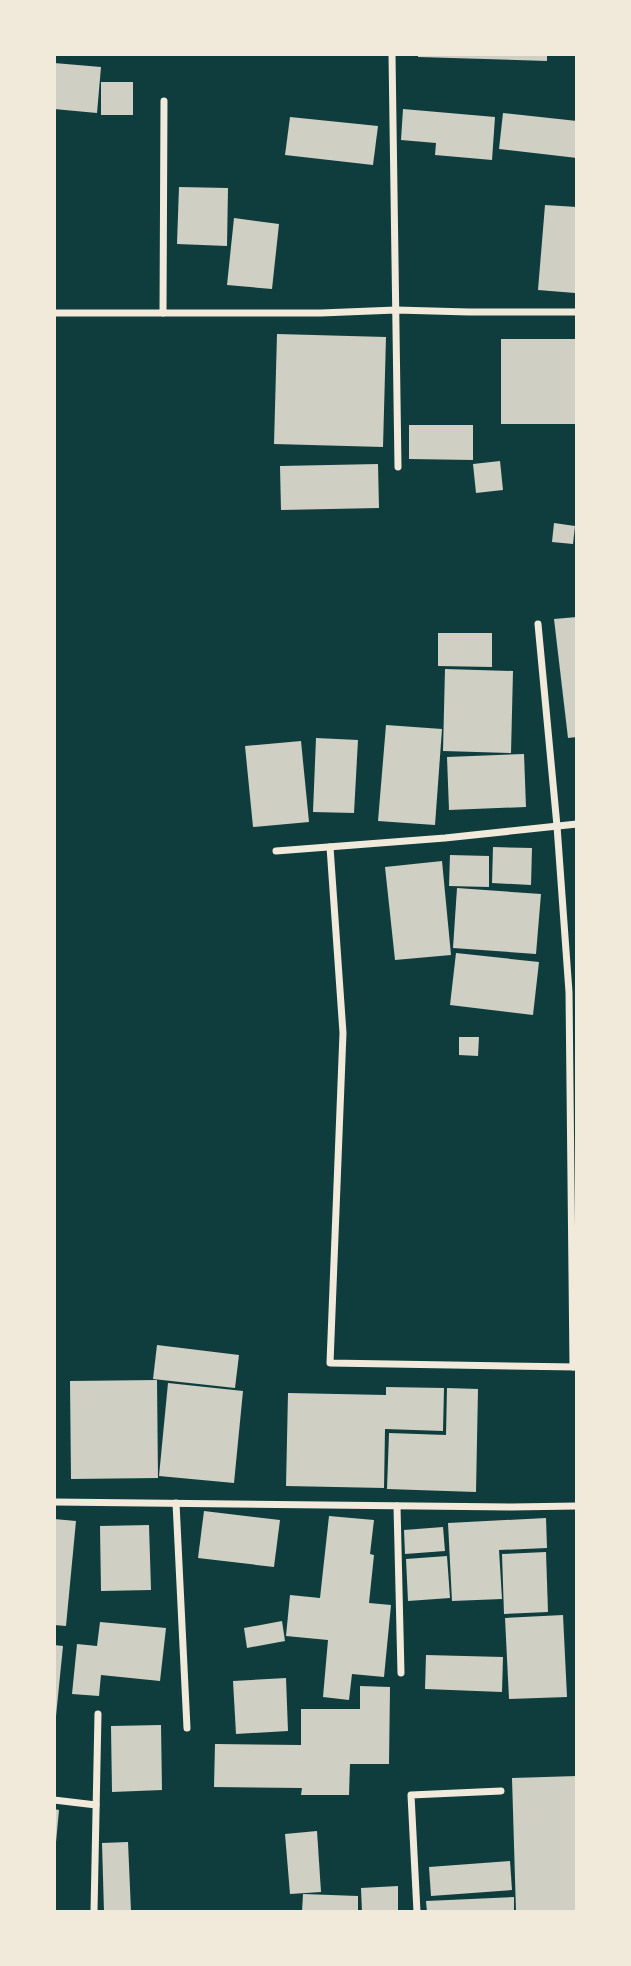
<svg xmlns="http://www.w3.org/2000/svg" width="631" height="1966" font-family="'Fira Sans',sans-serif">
	<rect width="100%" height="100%" fill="#0f3d3e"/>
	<g fill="#cfcfc3">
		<path d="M418,54h129v7l-129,-4z"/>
		<path d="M54,63l47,4 -4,46 -43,-4z"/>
		<rect x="101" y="82" width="32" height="33"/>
		<path d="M403,109l92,8 -3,43 -57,-5 1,-12 -35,-3z"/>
		<path d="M503,113l74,8v37l-78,-9z"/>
		<path d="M290,117l88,9 -5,39 -88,-10z"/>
		<path d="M179,187l49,1 -1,58 -50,-2z"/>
		<path d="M545,205l32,2 -2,86 -37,-3z"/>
		<path d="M234,218l45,6 -7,65 -45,-4z"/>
		<path d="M277,334l109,3 -3,110 -109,-3z"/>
		<rect x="501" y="339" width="76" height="85"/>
		<path d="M409,425h64v35l-64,-1z"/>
		<path d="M500,461l3,29 -27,3 -3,-29z"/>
		<path d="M378,464l1,44 -98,2 -1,-44z"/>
		<path d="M554,523l21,3 -2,18 -21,-2z"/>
		<path d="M577,617v120l-9,1 -14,-119z"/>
		<path d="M438,633h54v34l-54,-1z"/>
		<path d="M445,669l68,2 -2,82 -68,-2z"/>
		<path d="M386,725l56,4 -7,96 -57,-4z"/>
		<path d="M316,738l42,2 -4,73 -41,-1z"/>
		<path d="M301,741l8,81 -56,5 -8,-81z"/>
		<path d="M524,754l2,53 -77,3 -2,-53z"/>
		<path d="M493,847l39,1 -1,37 -39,-2z"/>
		<path d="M450,855l39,1v31l-40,-1z"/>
		<path d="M442,861l9,94 -56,5 -10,-93z"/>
		<path d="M457,888l84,6 -5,60 -83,-6z"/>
		<path d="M456,953l83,9 -6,53 -83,-10z"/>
		<path d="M459,1037h20l-1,19 -19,-1z"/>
		<path d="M157,1345l82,10 -4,33 -82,-9z"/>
		<path d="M157,1380l1,98 -87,1 -1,-98z"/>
		<path d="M168,1383l75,8 -9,92 -75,-7z"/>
		<path d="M386,1387l58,1 -1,43 -58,-2 -1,59 -98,-2 2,-93 98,2z"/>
		<path d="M447,1388l31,1 -2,103 -89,-3 2,-56 57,2z"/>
		<path d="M204,1511l76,9 -6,47 -76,-9z"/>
		<path d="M329,1516l45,4 -4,34 4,1 -5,48 22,2 -7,72 -32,-3 -3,26 -26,-3 5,-57 -42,-4 4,-41 30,3z"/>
		<path d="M546,1518l1,30 -48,2 3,49 -50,2 -4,-78z"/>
		<path d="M54,1519l22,2 -10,105 -12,-1z"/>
		<path d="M149,1525l2,65 -50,1 -1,-65z"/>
		<path d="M443,1527l2,24 -40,3 -1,-24z"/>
		<path d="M546,1552l2,60 -44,2 -2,-60z"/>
		<path d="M447,1556l3,42 -42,3 -2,-42z"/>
		<path d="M563,1615l4,82 -58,2 -4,-81z"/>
		<path d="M282,1621l3,20 -38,7 -3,-20z"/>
		<path d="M100,1622l66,6 -6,53 -59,-6 -2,21 -27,-2 5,-50 20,2z"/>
		<path d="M54,1645l9,1 -7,70h-2z"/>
		<path d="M426,1655l77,2 -1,35 -77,-3z"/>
		<path d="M286,1678l2,53 -52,3 -3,-53z"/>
		<path d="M360,1686l30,1 -1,77h-39l-1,31h-48l1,-7 -88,-1 1,-43 86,1v-36h59z"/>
		<path d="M161,1725l1,65 -50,2 -1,-66z"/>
		<path d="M577,1776v136h-61l-4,-134z"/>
		<path d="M54,1809l5,1 -3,32h-2z"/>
		<path d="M317,1831l4,61 -31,2 -5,-60z"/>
		<path d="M128,1842l3,69 -27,1 -2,-69z"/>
		<path d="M510,1861l2,29 -81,6 -2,-29z"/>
		<path d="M398,1886v26h-36l-1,-24z"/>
		<path d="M303,1894l55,2v16h-56z"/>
		<path d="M514,1897v15h-87l-1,-11z"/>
	</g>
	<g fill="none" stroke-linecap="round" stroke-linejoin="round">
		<g stroke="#f1e9da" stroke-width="7">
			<path d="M392,54l6,413"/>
			<path d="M54,313h267l75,-3 73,2h108"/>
			<path d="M163,313l1,-212"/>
			<path d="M538,624l19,202 12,166 4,375"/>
			<path d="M330,847l13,186 -13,330 247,4"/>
			<path d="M276,851l169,-13 132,-14"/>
			<path d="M54,1502l457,5 66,-1"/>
			<path d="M176,1503l11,225"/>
			<path d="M397,1506l4,167"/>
			<path d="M54,1800l42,5"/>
			<path d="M94,1912l4,-198"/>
			<path d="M417,1912l-6,-117 90,-4"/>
		</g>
	</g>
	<rect width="631" height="1966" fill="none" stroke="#f1e9da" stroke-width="112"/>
</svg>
